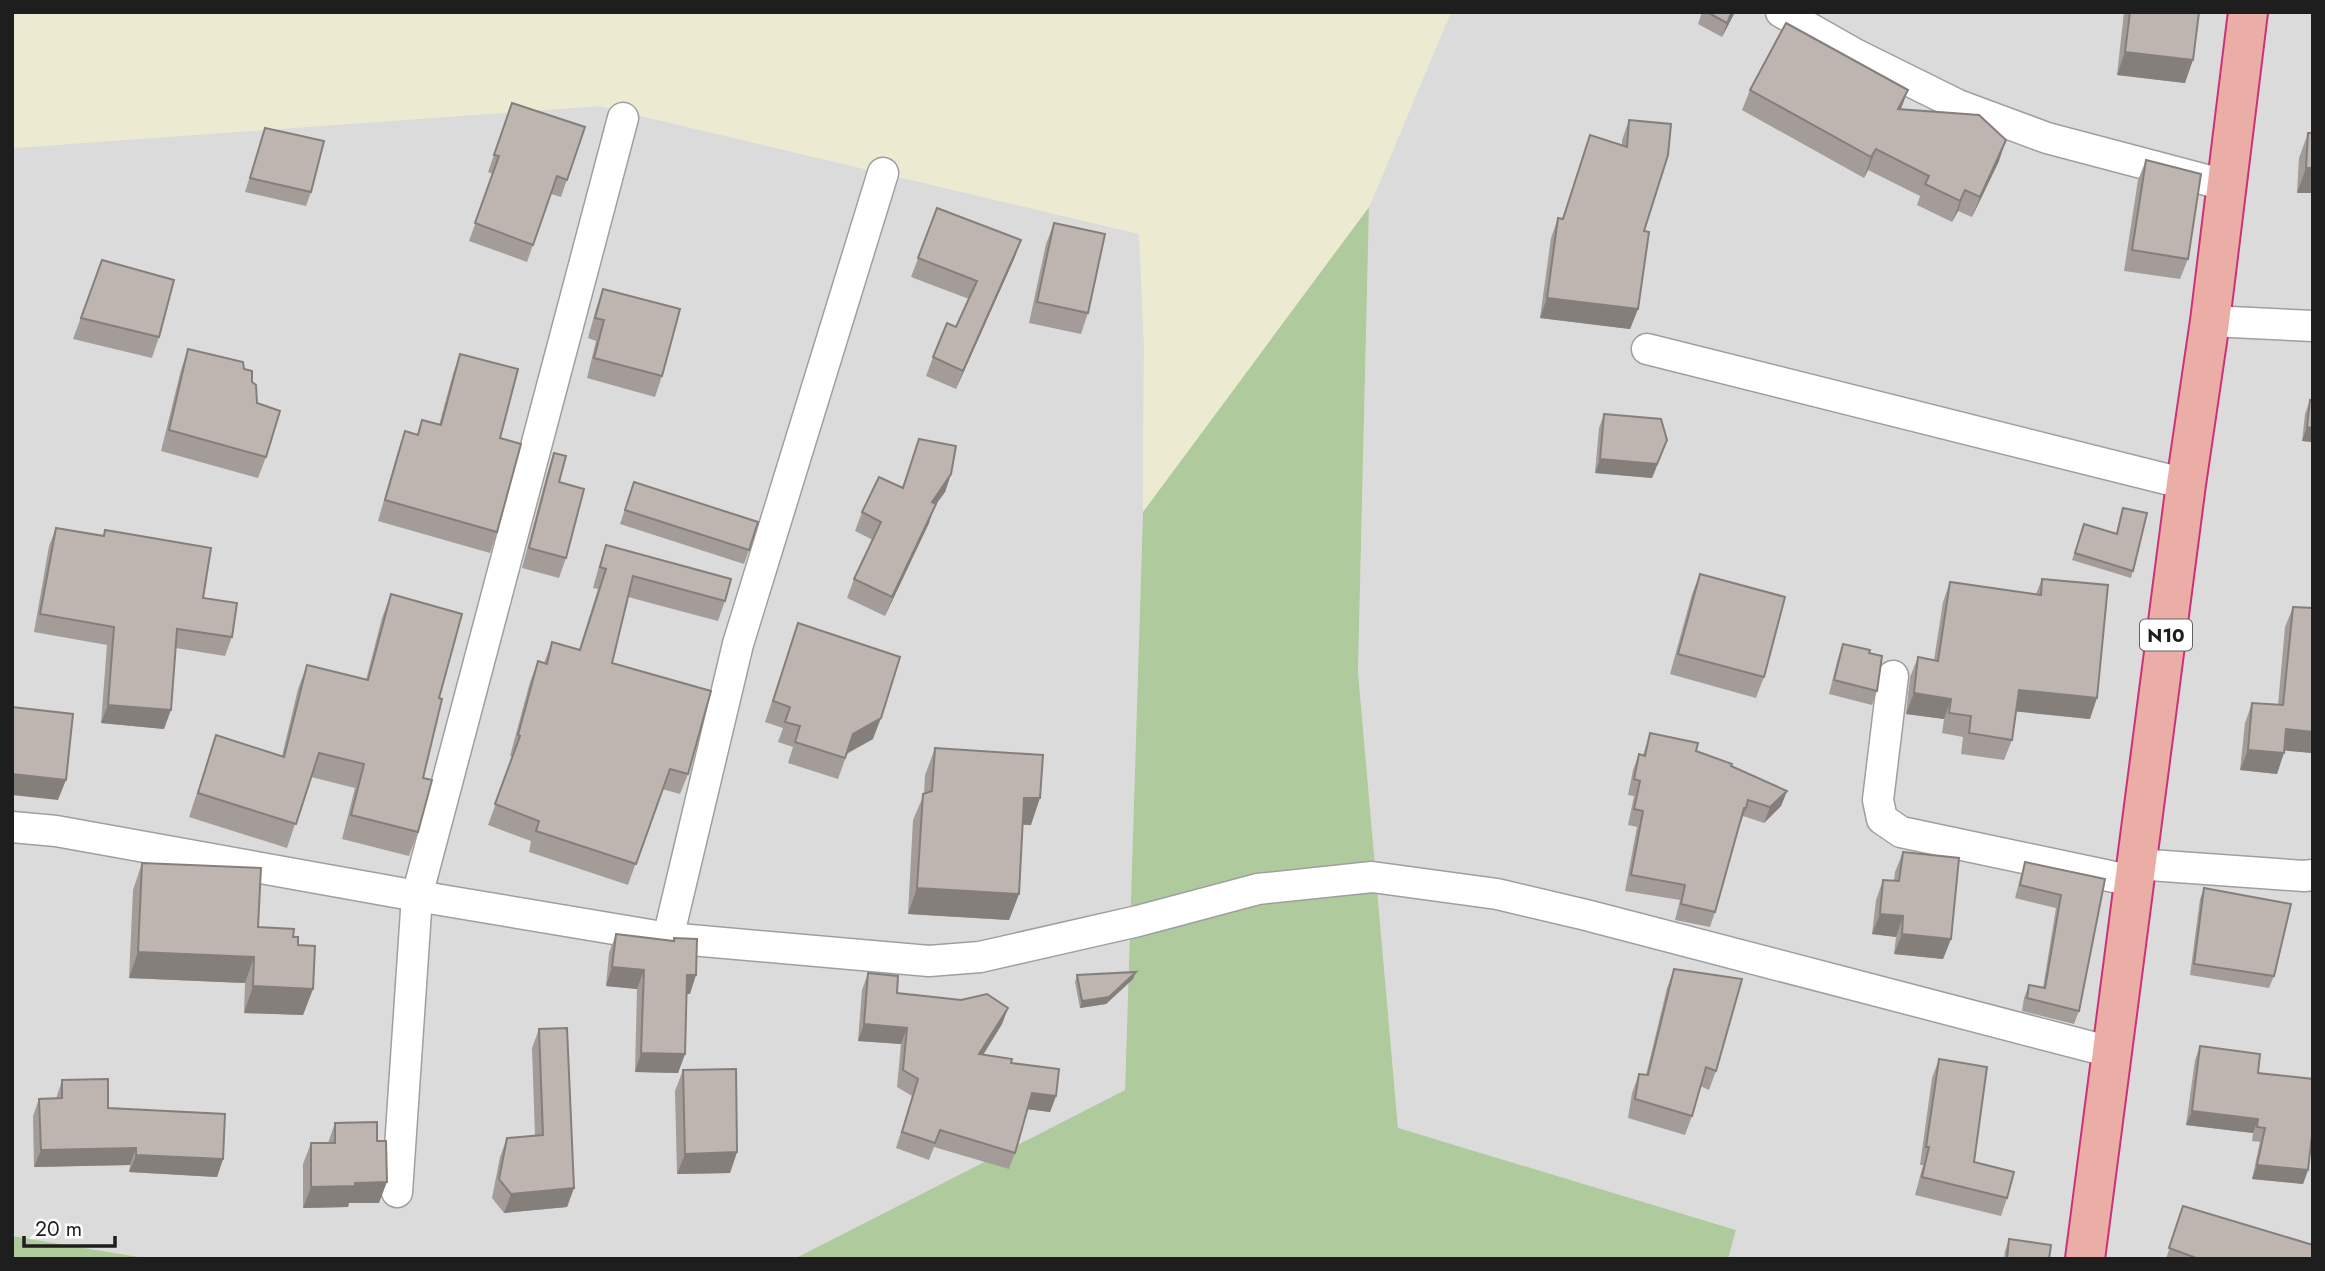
<svg xmlns="http://www.w3.org/2000/svg" width="2325" height="1271" font-family="Jost,sans-serif">
	<rect width="100%" height="100%" fill="#eeeae5"/>
	<g fill="#dcdbdb">
		<path d="M1451,12h862v1247h-585l8,-29 -338,-101 -40,-457 11,-465z"/>
		<path d="M599,106l541,128 4,111 -1,167 -18,578 -331,169h-643l-139,-23v-1088z"/>
	</g>
	<path fill="#ecebd1" d="M12,12h1439l-82,195 -226,305 1,-167 -5,-111 -540,-128 -587,42z"/>
	<g fill="#afca9c">
		<path d="M1369,207l-11,465 40,456 338,102 -8,29h-934l331,-169 18,-578z"/>
		<path d="M12,1236l139,23h-139z"/>
	</g>
	<g fill="none" stroke-linecap="round" stroke-linejoin="round">
		<defs>
			<g id="minor">
				<path d="M1781,12l76,43 101,50 89,33 178,47"/>
				<path d="M2210,321l103,5"/>
				<path d="M1647,349l539,135"/>
				<path d="M1893,676l-15,124 4,19 19,13 232,49"/>
				<path d="M12,827l44,4 361,65 251,42 261,23 51,-4 158,-36 120,-32 114,-12 125,17 89,21 525,137"/>
				<path d="M2136,864l168,12 9,-1"/>
				<path d="M668,938l70,-294 145,-471"/>
				<path d="M397,1192l20,-296 206,-778"/>
			</g>
			<path id="trunk" d="M2085,1259l101,-775 24,-163 38,-309"/>
		</defs>
		<use href="#minor" stroke="#9f9f9f" stroke-width="33"/>
		<use href="#trunk" stroke="#cd3176" stroke-width="42"/>
		<use href="#minor" stroke="#fff" stroke-width="30"/>
		<use href="#trunk" stroke="#eaaea6" stroke-width="38"/>
	</g>
	<g fill="#a39c98">
		<path d="M1702,12h33l-13,25 -24,-13z"/>
		<path d="M2124,12h75l-14,71 -68,-8z"/>
		<path d="M1750,90h158l-7,19 98,52 -27,56 -14,-6 -6,11 -35,-17 3,-9 -52,-26 -4,8 -122,-68z"/>
		<path d="M512,103l73,24 -24,70 -10,-3 -24,68 -58,-21 24,-67 -5,-2z"/>
		<path d="M1629,120l15,111 -6,78 -8,20 -90,-11 11,-80 7,-20 4,1 28,-84 32,10v-5z"/>
		<path d="M265,128l46,64 -5,14 -61,-14z"/>
		<path d="M2308,133h5v60h-16l2,-35z"/>
		<path d="M2146,160l42,99 -8,20 -56,-8 14,-91z"/>
		<path d="M937,208l84,32 -7,19 -58,130 -30,-13 7,-19 23,-30 13,-28 -58,-22z"/>
		<path d="M1054,223l34,90 -7,21 -52,-11 17,-79z"/>
		<path d="M102,260l57,77 -7,21 -79,-19z"/>
		<path d="M603,289l59,87 -7,21 -68,-19 9,-37 -8,-3 8,-29z"/>
		<path d="M188,349l64,33 5,21 9,54 -8,21 -97,-27 20,-81z"/>
		<path d="M460,354l40,84 -3,94 -7,21 -112,-32 20,-70 7,-20 12,3 5,-14 17,5 14,-51z"/>
		<path d="M2310,400l3,42 -11,-1 3,-27z"/>
		<path d="M1604,414l58,40 -10,24 -57,-5 4,-45z"/>
		<path d="M919,439l32,35 -6,18 -11,15 -5,16 -44,93 -38,-18 7,-19 19,-39 -18,-9 7,-19 40,-24z"/>
		<path d="M554,453l5,29 7,76 -7,20 -37,-10 25,-94z"/>
		<path d="M634,482l115,68 -5,14 -124,-40z"/>
		<path d="M2122,508l11,63 -2,7 -59,-18 12,-36 32,10z"/>
		<path d="M56,528l47,8 2,-6 98,68 29,39 -7,19 -49,-8 -12,81 -63,-6 6,-78 -73,-13 15,-86z"/>
		<path d="M606,545l119,56 -7,20 -90,-24 -16,66 76,111 -8,20 -18,-5 -34,96 -99,-33 2,-11 -43,-16 25,-69h-3l20,-74 8,-21 6,2 8,-21 27,8 19,-61 -5,-1 6,-22z"/>
		<path d="M1700,574l64,103 -8,21 -86,-24 22,-80z"/>
		<path d="M2042,579l48,140 -74,-8 -4,29 -8,20 -43,-6 2,-17 -21,-4 2,-14 -38,-5 4,-37 8,-20 16,3 9,-58 7,-20 86,12z"/>
		<path d="M391,594l48,104 -16,80 -5,54 -9,24 -67,-17 13,-51 -44,-11 -24,71 -98,-31 27,-82 66,21 16,-67 9,-24 59,15 16,-62z"/>
		<path d="M2293,607l19,146 -28,-3 -7,24 -37,-4 5,-47 7,-20 26,2 7,-78z"/>
		<path d="M798,623l75,116 -26,15 -9,25 -50,-16 5,-16 -15,-5 5,-14 -18,-6z"/>
		<path d="M1843,644l26,9 8,38 -5,14 -43,-11 9,-36z"/>
		<path d="M1650,733l46,18 91,40 -6,15 -17,17 -21,-7 -3,8h-1l-24,88 -5,15 -35,-7 5,-20 -55,-9 12,-64 -9,-2 6,-29 -6,-1 5,-25 6,-16 4,1z"/>
		<path d="M935,748l96,77h-8l-4,69 -10,26 -101,-6 5,-94 11,-26 1,-19z"/>
		<path d="M1903,852l48,87 -8,20 -49,-5 2,-17 -24,-3 4,-34 7,-20 11,1 1,-9z"/>
		<path d="M2025,862l80,17 -26,132 -5,13 -52,-13 2,-13 5,-13 14,3 13,-80 -41,-10 6,-23z"/>
		<path d="M142,863l116,64 35,10 5,8 15,44 -10,26 -59,-2 1,-30 -116,-5 4,-88z"/>
		<path d="M2204,888l70,88 -5,12 -79,-13 10,-76z"/>
		<path d="M616,934l57,7 1,-3 16,56h-4l-1,60 -7,19 -43,-1 2,-83 -31,-3 3,-33z"/>
		<path d="M1674,969l42,102 -7,19 -9,-4 -8,30 -7,19 -57,-17 4,-25 7,-19 7,1 21,-87z"/>
		<path d="M1136,972l-3,7 -27,25 -26,4 -5,-26 2,-7z"/>
		<path d="M868,973l29,20 111,15 -6,16 -19,31 28,8 45,33 -6,16 -23,-3 -12,44 -6,16 -75,-22 -5,13 -33,-12 16,-52 -15,-9 4,-43 -43,-3 4,-51z"/>
		<path d="M539,1029l35,159 -7,19 -63,6 -12,-15 8,-41 7,-19 28,-2 -3,-88z"/>
		<path d="M2200,1046l58,27 55,6v61h-2l-3,30 -5,14 -51,-5 8,-37 -8,-1 1,-8 -67,-8 9,-65z"/>
		<path d="M1939,1059l35,103 33,36 -6,18 -86,-21 8,-30h-3l12,-87z"/>
		<path d="M683,1070l54,82 -7,21 -53,1 -2,-83z"/>
		<path d="M62,1080l46,28 115,51 -6,18 -88,-5 1,-7 -96,2 -1,-51 6,-17h17z"/>
		<path d="M335,1123l44,80h-30l-1,4 -45,1v-44l8,-21h17z"/>
		<path d="M2183,1206l130,53h-147z"/>
		<path d="M2009,1239l40,20h-45l1,-8z"/>
	</g>
	<g fill="#857f7c">
		<path d="M1732,12h3l-13,25 5,-14z"/>
		<path d="M2125,52l68,8 -8,23 -68,-8z"/>
		<path d="M1908,90l-8,21 -2,-2z"/>
		<path d="M2006,140l-7,21 -27,56 8,-20z"/>
		<path d="M1876,149l-8,21 -4,8 7,-21z"/>
		<path d="M2306,168h7v25h-16z"/>
		<path d="M1965,190l-7,21 -6,11 8,-21z"/>
		<path d="M1021,240l-7,19 -58,130 7,-18z"/>
		<path d="M1547,298l91,11 -8,20 -90,-11z"/>
		<path d="M2307,427l6,1v14l-11,-1z"/>
		<path d="M1667,440l-15,38 -57,-5 5,-14z"/>
		<path d="M951,474l-6,18 -11,15 -5,16 -44,93 47,-114z"/>
		<path d="M2019,690l78,8 -7,21 -79,-8z"/>
		<path d="M1914,693l37,6 -7,20 -38,-5z"/>
		<path d="M108,705l63,5 -7,19 -63,-6z"/>
		<path d="M881,718l-8,21 -28,15 8,-20z"/>
		<path d="M2286,729l27,3 -1,21 -33,-3z"/>
		<path d="M2248,750l36,3 -7,21 -37,-4z"/>
		<path d="M12,774l54,6 -8,20 -46,-5z"/>
		<path d="M1787,791l-6,15 -17,17 6,-16z"/>
		<path d="M1024,798h16l-9,27 -16,-1z"/>
		<path d="M1744,808h2l-6,16h-2z"/>
		<path d="M917,888l102,6 -10,26 -101,-6z"/>
		<path d="M1880,914l23,2 -7,21 -24,-3z"/>
		<path d="M1902,934l49,5 -8,20 -49,-5z"/>
		<path d="M138,952l116,5 -9,26 -116,-5z"/>
		<path d="M612,967l32,3 -7,19 -31,-3z"/>
		<path d="M1136,972l-3,7 -27,25 -26,4 2,-7z"/>
		<path d="M687,975h9l-6,19 -10,-1z"/>
		<path d="M253,986l60,3 -10,26 -59,-2z"/>
		<path d="M1008,1008l-6,16 -29,47 6,-17z"/>
		<path d="M864,1024l43,4 -6,16 -43,-3z"/>
		<path d="M641,1053l44,1 -7,19 -43,-1z"/>
		<path d="M1032,1093l24,3 -6,16 -24,-3z"/>
		<path d="M2192,1111l66,8 -5,14 -67,-8z"/>
		<path d="M136,1148l-6,17 -96,2 7,-17z"/>
		<path d="M737,1152l-7,21 -53,1 8,-20z"/>
		<path d="M136,1155l87,4 -6,18 -88,-5z"/>
		<path d="M2257,1165l51,5 -5,14 -51,-5z"/>
		<path d="M387,1182l-8,21h-30l-1,4 -45,1 8,-21 44,-4z"/>
		<path d="M574,1188l-7,19 -63,6 7,-19z"/>
	</g>
	<g fill="#beb5b1" stroke="#857f7c" stroke-width="2">
		<path d="M1707,12h25l-5,11z"/>
		<path d="M2130,12h69l-6,48 -68,-8z"/>
		<path d="M1786,23l122,67 -10,19 81,6 27,25 -26,57 -15,-7 -5,11 -35,-17 4,-8 -53,-27 -5,8 -121,-67z"/>
		<path d="M512,103l73,24 -18,53 -10,-4 -24,69 -58,-22 24,-67 -5,-1z"/>
		<path d="M1629,120l42,4 -3,31 -24,76 5,1 -11,77 -91,-11 11,-80 5,1 27,-84 37,12z"/>
		<path d="M265,128l59,13 -13,51 -61,-14z"/>
		<path d="M2308,133h5v35h-7z"/>
		<path d="M2146,160l55,14 -13,85 -56,-9z"/>
		<path d="M937,208l84,32 -58,131 -30,-14 14,-34 9,4 21,-46 -59,-23z"/>
		<path d="M1054,223l51,11 -17,79 -51,-11z"/>
		<path d="M102,260l72,20 -15,57 -78,-19z"/>
		<path d="M603,289l77,20 -18,67 -68,-18 10,-38 -9,-2z"/>
		<path d="M188,349l55,13 1,7 8,2v11l4,3 1,18 23,8 -14,46 -97,-27z"/>
		<path d="M460,354l58,15 -18,69 21,6 -24,88 -112,-32 20,-69 13,4 4,-15 19,5z"/>
		<path d="M2310,400l3,1v27l-6,-1z"/>
		<path d="M1604,414l57,5 6,21 -10,24 -57,-5z"/>
		<path d="M919,439l37,7 -5,28 -19,28 4,2 -44,93 -38,-18 27,-57 -19,-10 17,-35 24,11z"/>
		<path d="M554,453l12,3 -7,26 25,7 -18,69 -37,-10z"/>
		<path d="M634,482l124,40 -9,28 -124,-40z"/>
		<path d="M2123,508l24,5 -14,58 -58,-18 9,-29 33,10z"/>
		<path d="M56,528l48,8 1,-6 106,18 -8,50 34,5 -5,34 -55,-8 -6,81 -63,-5 6,-78 -74,-13z"/>
		<path d="M606,545l125,34 -6,22 -92,-25 -21,87 99,28 -23,83 -18,-5 -34,95 -100,-33 3,-10 -44,-17 25,-68 -2,-1 20,-74 9,3 5,-22 28,8 26,-81 -6,-2z"/>
		<path d="M1700,574l85,23 -21,80 -86,-23z"/>
		<path d="M2042,579l66,6 -11,113 -78,-8 -7,50 -43,-7 2,-17 -22,-3 2,-14 -37,-6 4,-36 20,4 12,-79 91,13z"/>
		<path d="M391,594l71,20 -23,84 3,1 -19,79 9,2 -14,52 -67,-17 13,-51 -45,-11 -23,71 -98,-31 18,-58 68,22 23,-92 61,15z"/>
		<path d="M2293,607l20,1v124l-27,-3 -2,24 -36,-3 4,-47 31,2z"/>
		<path d="M798,623l102,34 -19,61 -28,16 -8,24 -50,-16 5,-16 -15,-4 5,-15 -17,-6z"/>
		<path d="M1843,644l27,6 -1,3 13,3 -5,35 -43,-11z"/>
		<path d="M12,707l61,7 -7,66 -54,-6z"/>
		<path d="M1650,733l48,10 -2,8 36,13 -1,2 56,25 -17,16 -22,-7 -2,8h-2l-29,104 -34,-8 4,-19 -54,-10 12,-64 -9,-2 6,-28 -6,-2 5,-25 6,2z"/>
		<path d="M935,748l108,7 -3,43h-16l-5,96 -102,-6 6,-94 9,-3z"/>
		<path d="M1903,852l56,6 -8,81 -49,-5 1,-18 -23,-2 3,-34 16,1z"/>
		<path d="M2025,862l80,17 -26,132 -52,-13 2,-13 16,3 16,-93 -41,-10z"/>
		<path d="M142,863l119,5 -3,59 36,2 -1,8h5v8l17,1 -2,43 -60,-3 1,-29 -116,-5z"/>
		<path d="M2204,888l87,16 -17,72 -80,-12z"/>
		<path d="M616,934l58,7v-3l23,1 -1,36h-9l-2,79 -44,-1 3,-83 -32,-3z"/>
		<path d="M1674,969l68,10 -26,92 -10,-4 -14,49 -57,-17 4,-25 9,1z"/>
		<path d="M1136,972l-27,25 -27,4 -5,-26z"/>
		<path d="M868,973l30,3 -1,17 64,7 26,-6 21,14 -29,46 33,5 -1,4 48,6 -3,27 -24,-3 -17,60 -75,-23 -5,13 -33,-11 16,-53 -15,-9 4,-42 -43,-4z"/>
		<path d="M567,1028l7,160 -63,6 -12,-15 8,-41 36,-3 -4,-106z"/>
		<path d="M2200,1046l60,8 -2,19 55,6v47l-5,44 -51,-5 8,-37 -8,-1 1,-8 -66,-8z"/>
		<path d="M1939,1059l48,8 -13,95 40,10 -7,26 -85,-21 7,-30h-3z"/>
		<path d="M736,1069l1,83 -52,2 -2,-84z"/>
		<path d="M108,1079v29l117,6 -2,45 -87,-4v-7l-95,2 -2,-51 23,-1v-18z"/>
		<path d="M377,1122v19h9l1,41 -32,1v3l-44,1v-44h24v-20z"/>
		<path d="M2183,1206l130,39v14h-114l-30,-11z"/>
		<path d="M2009,1239l42,6 -2,14h-42z"/>
	</g>
	<g text-anchor="middle" dominant-baseline="central" stroke-width="5" stroke-linejoin="round" paint-order="stroke">
		<rect fill="#fff" stroke="#626262" stroke-width="2" x="2140" y="619.5" width="52" height="31" rx="5"/>
		<g font-size="19" font-weight="bold" fill="#1e1e1e">
			<text x="2166" y="635">N10</text>
		</g>
	</g>
	<rect width="2325" height="1271" fill="none" stroke="#1e1e1e" stroke-width="28"/>
	<path d="M24 1236v10h91v-10" fill="none" stroke="#1e1e1e" stroke-width="3.5"/>
	<text x="35" y="1236" font-size="21" fill="#1e1e1e" stroke="#ffffff" stroke-width="5" paint-order="stroke">20 m</text>
</svg>
